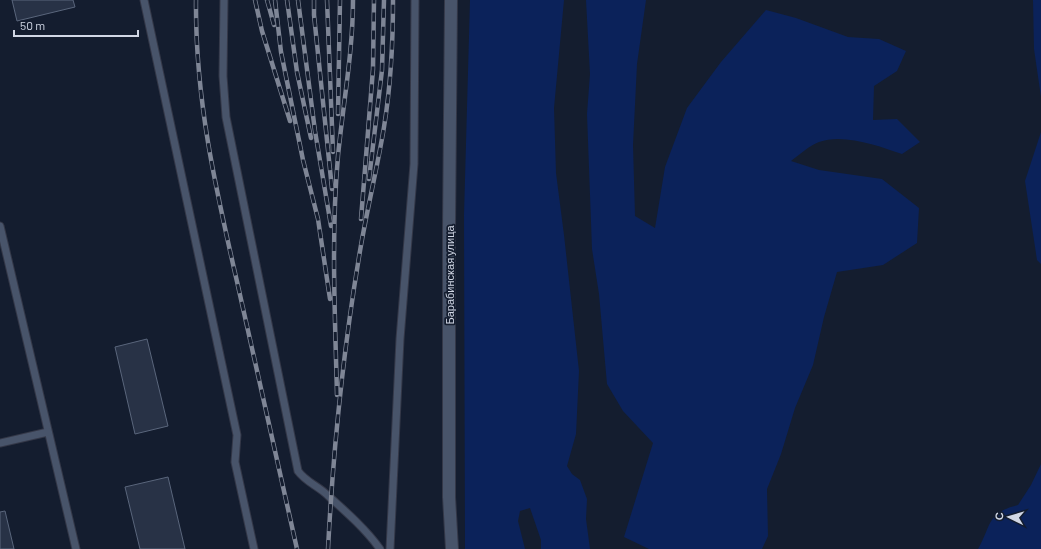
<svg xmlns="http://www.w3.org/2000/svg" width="1041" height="549" font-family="Barlow,sans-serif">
	<rect width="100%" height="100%" fill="#141d2f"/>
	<g fill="#0b225a">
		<path d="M470,0h94l-10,108 2,65 8,62 15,136 -3,63 -9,32 5,8 8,6 7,19 -1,20 4,30h-49v-9l-11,-32 -10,3 -2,10 7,28h-60l-1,-334z"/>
		<path d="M586,0h60l-9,64 -4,81 2,71 20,12 10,-61 22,-59 34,-46 45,-52 30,8 52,19 31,2 27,12 -9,20 -23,15 -1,34 24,-1 23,23 -18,12c-23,-8 -59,-21 -83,-12 -9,3 -20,13 -28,19l28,9 63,9 37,29 -2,35 -34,22 -46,7 -13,45 -11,48 -18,43 -14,46 -14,35 1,47 -6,13h-113l-25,-12 29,-94 -30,-32 -16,-27 -8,-90 -7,-45 -5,-135 3,-40z"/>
		<path d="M1033,0h8v97l-7,-48z"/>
		<path d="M1041,132v132l-4,-4 -12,-79z"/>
		<path d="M1041,464v85h-63c14,-24 8,-36 40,-44l13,-20z"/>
	</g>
	<g fill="#283246" stroke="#5a667c">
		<path d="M12,0h61l2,7 -58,14z"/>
		<path d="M147,339l21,87 -33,8 -20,-87z"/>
		<path d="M168,477l17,72h-45l-15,-62z"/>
		<path d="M5,511l9,38h-14v-37z"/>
	</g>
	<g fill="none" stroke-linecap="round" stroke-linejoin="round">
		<defs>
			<g id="service">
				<path d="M144,0l93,435 -2,27 19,87"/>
				<path d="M224,0l-1,76 3,41 72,354c7,10 18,14 27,22 19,17 40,35 55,56"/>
				<path d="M0,226l76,323"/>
				<path d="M0,443l48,-11"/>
				<path d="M390,549l10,-210 14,-175 1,-164"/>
			</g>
			<path id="secondary" d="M451,0l-2,230v267l3,52"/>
		</defs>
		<use href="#service" stroke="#343848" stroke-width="9"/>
		<use href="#secondary" stroke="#343848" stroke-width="14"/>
		<use href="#service" stroke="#48546a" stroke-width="7"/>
		<use href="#secondary" stroke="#48546a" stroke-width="12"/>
		<defs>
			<g id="rail">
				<path d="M196,0c-1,100 20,190 42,286 20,88 39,175 59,263"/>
				<path d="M255,0l7,31 28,90"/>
				<path d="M267,0l7,25"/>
				<path d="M275,0l6,52 22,108 15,59 12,80"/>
				<path d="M287,0l10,72 14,66"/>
				<path d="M298,0l17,131 16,95"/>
				<path d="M314,0v15l18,174"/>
				<path d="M327,0l6,152"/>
				<path d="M338,114l2,-114"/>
				<path d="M369,179l13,-109 2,-70"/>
				<path d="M361,219l12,-150 1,-69"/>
				<path d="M337,395c-2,-79 -6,-160 1,-239 5,-52 15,-104 15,-156"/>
				<path d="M328,549c5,-97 15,-196 31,-292 7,-44 18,-87 25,-130 7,-43 9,-84 9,-127"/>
			</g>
		</defs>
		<use href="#rail" stroke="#7f8696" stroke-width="4.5"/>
		<use href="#rail" stroke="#141d2f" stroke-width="3" stroke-dasharray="9" stroke-linecap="butt"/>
	</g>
	<g text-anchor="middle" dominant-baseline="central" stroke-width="3.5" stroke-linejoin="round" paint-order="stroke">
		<g font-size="11" fill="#d1d7e5" stroke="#141d2f">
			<text transform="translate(449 275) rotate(-90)">Барабинская улица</text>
		</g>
	</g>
	<g transform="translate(1009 517) rotate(275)" stroke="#141d2f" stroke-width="3" paint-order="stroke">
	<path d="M0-3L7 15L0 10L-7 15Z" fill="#d1d7e5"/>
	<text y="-6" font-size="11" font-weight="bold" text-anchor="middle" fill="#d1d7e5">С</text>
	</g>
	<path d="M14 30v6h124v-6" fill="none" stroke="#d1d7e5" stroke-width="2"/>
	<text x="20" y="30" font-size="12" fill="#d1d7e5" stroke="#141d2f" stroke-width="3" paint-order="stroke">50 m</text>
</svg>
